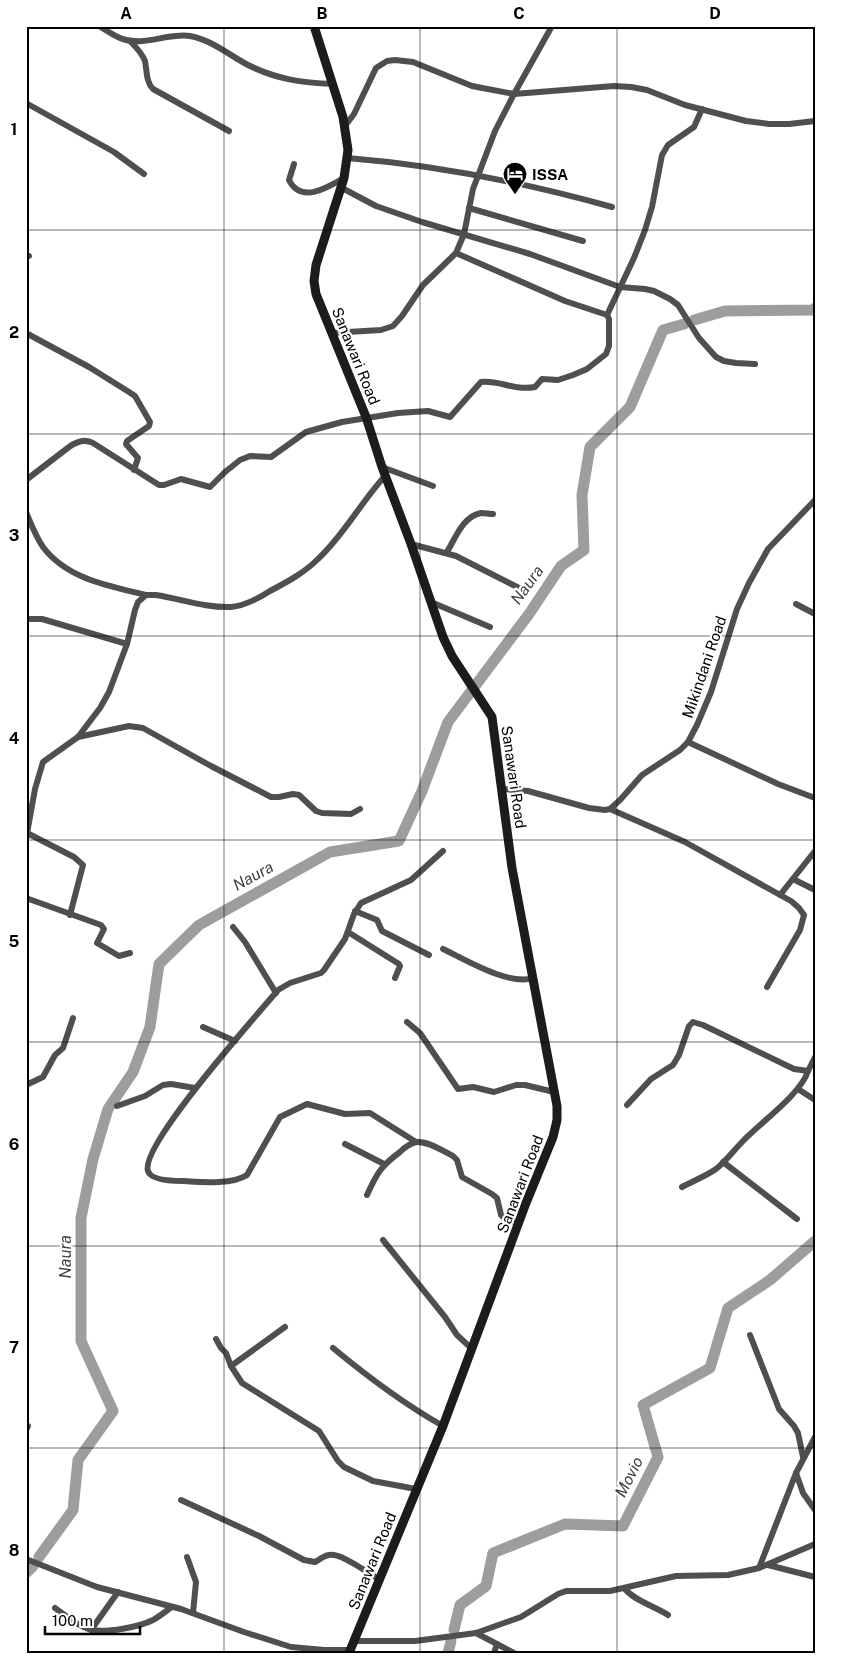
<svg xmlns="http://www.w3.org/2000/svg" width="841" height="1679" font-family="'Public Sans',sans-serif">
	<rect width="100%" height="100%" fill="#fff"/>
	<g fill="none" stroke-linecap="round" stroke-linejoin="round">
		<g stroke="#9d9d9d" stroke-width="11">
			<path d="M694,320l31,-9 89,-1 1,-2"/>
			<path d="M39,1557l34,-47 5,-50 35,-49 -32,-70v-123l12,-59 15,-50 25,-37 17,-45 9,-63 40,-39 131,-73 69,-11 23,-50 26,-69 81,-108 32,-48 23,-16 -2,-55 8,-48 40,-40 33,-77 21,-6"/>
			<path d="M26,1573l7,-7"/>
			<path d="M454,1630l6,-25 26,-19 7,-33 72,-29 58,2 35,-69 -15,-52 67,-37 18,-60 42,-28 45,-39"/>
			<path d="M448,1653l3,-12"/>
		</g>
		<g stroke="#4f4f4f" stroke-width="6">
			<path d="M99,26c9,5 17,12 27,14 21,5 43,-7 64,-4 22,4 39,19 58,29 28,14 54,18 85,19"/>
			<path d="M130,41c6,6 12,12 15,20 2,10 1,21 8,28l76,42"/>
			<path d="M26,103l88,49 30,22"/>
			<path d="M345,126l9,-12 22,-46 11,-7 8,-1 18,2 59,24 42,8 100,-8 17,1 16,3 38,15 61,16 23,3h20l26,-3"/>
			<path d="M347,158c89,7 179,25 265,49"/>
			<path d="M294,164l-5,16c12,24 38,8 55,-2"/>
			<path d="M342,188l34,18 46,16 108,32 90,33 25,2 9,2 16,8 8,6 21,33 17,19 8,4 12,2 19,1"/>
			<path d="M469,208l114,33"/>
			<path d="M26,257l3,-1"/>
			<path d="M607,315l27,-57 11,-28 7,-23 10,-52 6,-10 26,-18 8,-18"/>
			<path d="M26,333l63,34 40,25 6,4 15,26 -1,4 -22,15 -1,3 12,14 -4,12"/>
			<path d="M331,333l50,-3 12,-4 9,-10 21,-31 33,-32 8,-19 9,-45 22,-58 19,-37 38,-68"/>
			<path d="M382,467l51,19"/>
			<path d="M26,480l43,-33c7,-5 15,-9 24,-4l66,42h5l17,-6 29,8 15,-15 15,-12 10,-4 21,1 35,-25 36,-10 56,-9 30,-2 22,6 31,-35c19,-2 33,9 54,5l7,-8 16,1 15,-5 14,-6 19,-15 3,-8v-27l-2,-4 -42,-14 -109,-48"/>
			<path d="M26,512c5,12 10,25 17,35 24,32 66,39 103,48"/>
			<path d="M411,544l45,12 63,32"/>
			<path d="M447,552c8,-13 16,-36 34,-39 4,0 8,1 12,1"/>
			<path d="M431,602l59,25"/>
			<path d="M796,604l19,10"/>
			<path d="M26,619h16l85,25"/>
			<path d="M78,737l51,-11 14,2 68,38 60,31h8l14,-3 6,1 17,16 6,2 29,1 9,-5"/>
			<path d="M688,742l90,42 37,14"/>
			<path d="M502,789l26,2 61,17 16,2 5,-1 10,-9 22,-25 38,-25 8,-8 9,-17 14,-33 26,-83 12,-26 19,-34 47,-49"/>
			<path d="M610,809l75,33 106,59 8,7 5,7 -4,15 -33,57"/>
			<path d="M27,833l47,24 9,8 -13,50"/>
			<path d="M26,839l9,-50 8,-27 35,-25 22,-29 9,-16 18,-48 8,-34 3,-8 8,-7h10c25,4 50,13 75,12 14,-1 28,-9 39,-16 17,-9 34,-18 48,-32 26,-24 43,-57 67,-83"/>
			<path d="M793,879l22,11"/>
			<path d="M780,895l35,-44"/>
			<path d="M26,898l75,27 3,4 -7,14 22,13 11,-3"/>
			<path d="M355,911l22,9 5,11 47,24"/>
			<path d="M233,927l12,15 31,51"/>
			<path d="M348,932l51,32 1,2 -5,12"/>
			<path d="M443,949c23,11 66,37 90,29"/>
			<path d="M407,1022l13,11 38,56 15,-2 21,5 22,-7h9l29,7"/>
			<path d="M203,1027l32,14"/>
			<path d="M26,1085l17,-8 12,-22 8,-7 10,-30"/>
			<path d="M798,1089l17,11"/>
			<path d="M627,1105l24,-26 22,-14 6,-10 10,-29 4,-4 10,3 91,44 14,2 7,-14"/>
			<path d="M117,1106l28,-10 18,-11 8,-1 24,4"/>
			<path d="M416,1142l-46,-29 -25,1 -38,-10 -27,13 -33,58c-15,10 -47,7 -64,6 -8,0 -32,0 -35,-10 -9,-25 110,-157 130,-181l12,-7 31,-10 3,-3 21,-31 9,-25 7,-11 50,-23 32,-29"/>
			<path d="M345,1144l39,20"/>
			<path d="M723,1162l74,57"/>
			<path d="M682,1187c11,-6 24,-11 34,-18 10,-8 18,-19 27,-28 17,-18 58,-47 65,-70"/>
			<path d="M367,1195c10,-22 14,-29 33,-43 4,-4 11,-9 17,-10 11,-1 26,9 36,14l4,4 5,17 30,17 5,4 4,17 4,4 14,5"/>
			<path d="M383,1240l62,77 12,18 14,13"/>
			<path d="M750,1335l29,74 15,17 4,7 5,24"/>
			<path d="M216,1339l5,9 5,5 5,13 11,17 77,48 19,30 6,6 29,14 43,8"/>
			<path d="M333,1348c35,29 71,56 110,78"/>
			<path d="M231,1366l54,-39"/>
			<path d="M26,1430l2,-4"/>
			<path d="M796,1473l7,20 12,17"/>
			<path d="M181,1500l78,36 45,24 11,2c4,-2 8,-6 14,-7 13,-2 38,18 50,24"/>
			<path d="M187,1557l9,25 -3,31"/>
			<path d="M26,1559l71,28 84,22 63,23 47,15 33,3h26"/>
			<path d="M768,1565l47,12"/>
			<path d="M759,1568l37,-95 19,-36"/>
			<path d="M625,1589c10,12 29,17 43,26"/>
			<path d="M55,1608c11,8 24,19 37,22 15,3 47,-3 61,-10 7,-4 13,-9 19,-13"/>
			<path d="M91,1630l27,-38"/>
			<path d="M476,1633l38,20"/>
			<path d="M354,1641h61l61,-8 45,-16 37,-23 8,-3h44l66,-15 52,-1 31,-7 56,-24"/>
			<path d="M494,1653l3,-9"/>
		</g>
		<path stroke="#1c1c1c" stroke-width="9" d="M314,26l29,91 5,33 -4,28 -28,87 -2,16 2,13 50,123 16,50 29,77 32,93 9,19 40,61 20,151 45,238v14l-4,17 -27,66 -83,223 -94,227"/>
	</g>
	<path fill="none" stroke="#000" stroke-width="1" stroke-opacity="0.55" d="M224,26v1627M420,26v1627M617,26v1627M26,230h789M26,434h789M26,636h789M26,840h789M26,1042h789M26,1246h789M26,1448h789"/>
	<defs>
		<symbol id="hotel-pin" viewBox="-11 -11 22 30"><path d="M0 17L-7.5 6A9.5 9.5 0 1 1 7.5 6Z" fill="#000" stroke="#fff"/><path d="M-6-4.5h1.5V1H6V5H4.5V3h-9V5H-6ZM-4 0a1.8 1.8 0 1 1 3.6 0ZM.5 0V-2.5h3Q6-2.5 6 0Z" fill="#fff"/></symbol>
	</defs>
	<g fill-rule="evenodd">
		<use href="#hotel-pin" x="501" y="160" width="28" height="38"/>
	</g>
	<g text-anchor="middle" dominant-baseline="central" stroke-width="4.5" stroke-linejoin="round" paint-order="stroke">
		<g font-size="15" font-weight="bold" fill="#000" stroke="#fff" text-anchor="start">
			<text x="532" y="174">ISSA</text>
		</g>
		<g font-size="15" fill="#000" stroke="#fff">
			<text transform="translate(356 356) rotate(68)">Sanawari Road</text>
			<text transform="translate(704 667) rotate(-71)">Mikindani Road</text>
			<text transform="translate(514 777) rotate(82)">Sanawari Road</text>
			<text transform="translate(520 1184) rotate(-69)">Sanawari Road</text>
			<text transform="translate(372 1561) rotate(-68)">Sanawari Road</text>
		</g>
		<g font-size="16" font-style="italic" fill="#3e3e3e" stroke="#fff">
			<text transform="translate(527 585) rotate(-54)">Naura</text>
			<text transform="translate(253 876) rotate(-29)">Naura</text>
			<text transform="translate(65 1257) rotate(-90)">Naura</text>
			<text transform="translate(629 1477) rotate(-63)">Movio</text>
		</g>
	</g>
	<rect width="841" height="1679" fill="none" stroke="#ffffff" stroke-width="55"/>
	<path d="M45 1626v8h95v-8" fill="none" stroke="#000000" stroke-width="2.5"/>
	<text x="52" y="1626" font-size="15" fill="#000000" stroke="#ffffff" stroke-width="4" paint-order="stroke">100 m</text>
	<rect x="28" y="28" width="786" height="1624" fill="none" stroke="#000" stroke-width="2"/>
	<g font-size="16" text-anchor="middle" font-weight="bold" fill="#000">
		<text x="126" y="19">A</text>
		<text x="322" y="19">B</text>
		<text x="519" y="19">C</text>
		<text x="715" y="19">D</text>
		<text x="14" y="135">1</text>
		<text x="14" y="338">2</text>
		<text x="14" y="541">3</text>
		<text x="14" y="744">4</text>
		<text x="14" y="947">5</text>
		<text x="14" y="1150">6</text>
		<text x="14" y="1353">7</text>
		<text x="14" y="1556">8</text>
	</g>
</svg>
